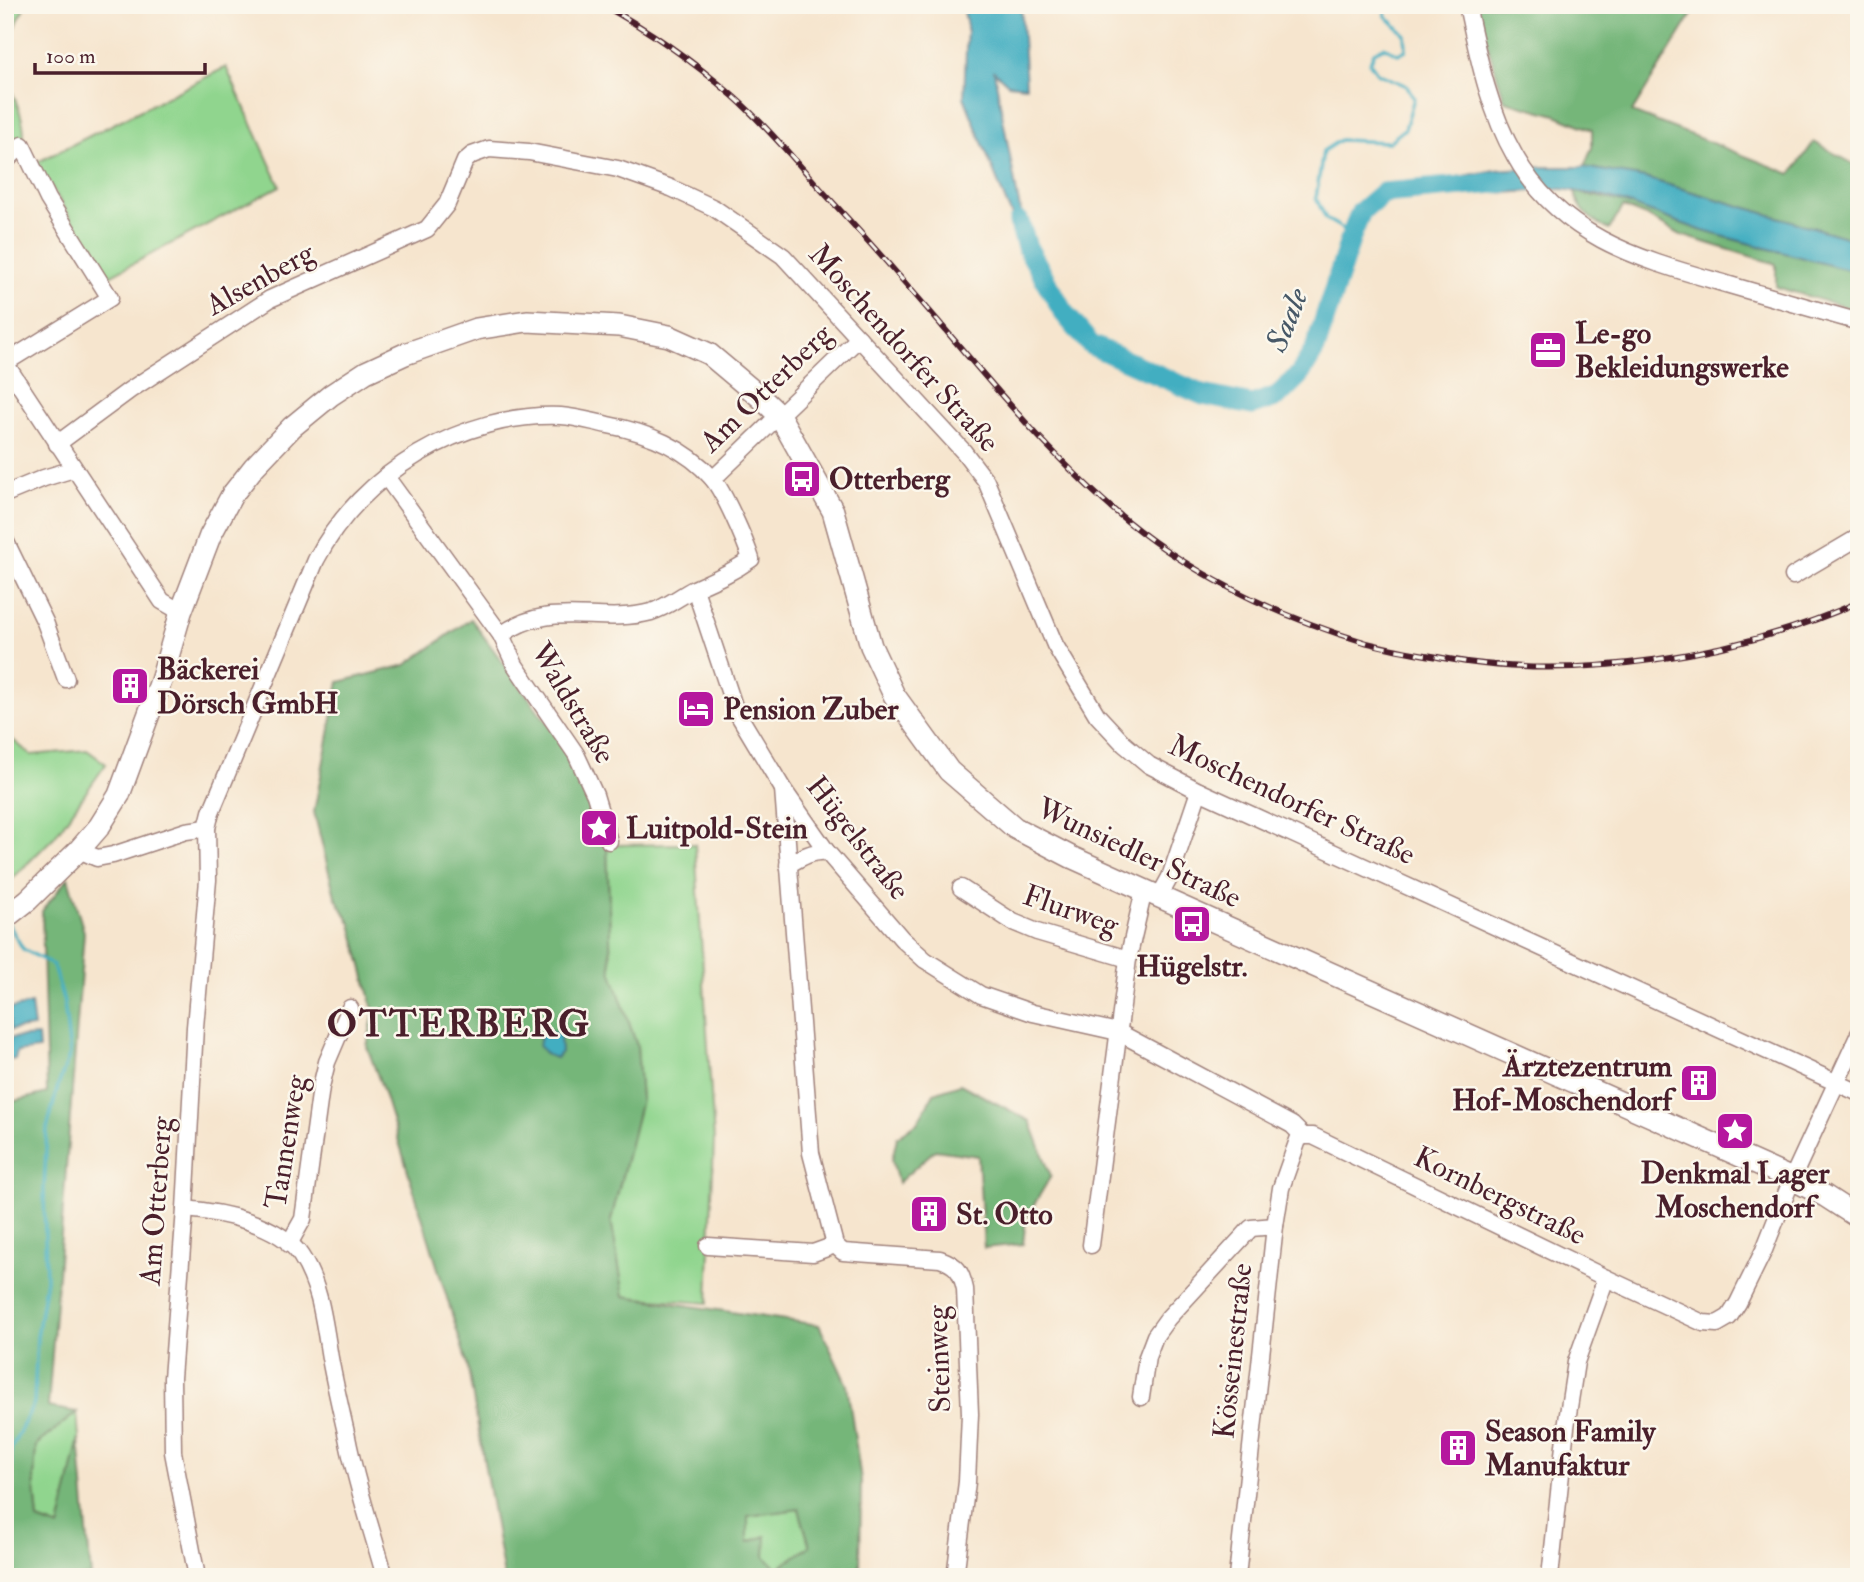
<svg xmlns="http://www.w3.org/2000/svg" width="1864" height="1582" font-family="'IM FELL Double Pica',serif">
	<rect width="100%" height="100%" fill="#fbf7ec"/>
	<filter id="ink" filterUnits="userSpaceOnUse"><feTurbulence type="fractalNoise" baseFrequency=".0143" numOctaves="2"/><feDisplacementMap in="SourceGraphic" scale="14" xChannelSelector="R" yChannelSelector="G"/><feConvolveMatrix kernelMatrix="1 2 1 2 8 2 1 2 1" color-interpolation-filters="sRGB"/></filter>
	<filter id="wash" filterUnits="userSpaceOnUse"><feTurbulence type="fractalNoise" baseFrequency=".00686" numOctaves="4" result="noise"/><feDisplacementMap in="SourceGraphic" scale="28" xChannelSelector="R" yChannelSelector="G"/><feGaussianBlur stdDeviation="1.57" result="paint"/><feColorMatrix in="noise" values="0 0 0 0 0 0 0 0 0 0 0 0 0 0 0 0 0 1.4 0 .05"/><feComposite in="paint" operator="in"/></filter>
	<g filter="url(#wash)">
		<rect width="100%" height="100%" fill="#f6e5ce"/>
		<g fill="#90d58e" stroke="#6d7a5c" stroke-width="2">
			<path d="M5,5h20l-20,46z"/>
			<path d="M226,67l54,119 -172,91 -72,-114z"/>
			<path d="M5,76c7,16 26,53 16,70 -3,6 -11,11 -16,16z"/>
			<path d="M7,735l24,20 56,-5 19,14 -51,72 -50,50v-148z"/>
			<path d="M695,844l19,296 -6,163 -84,-6 -13,-77 30,-121 -4,-53 -26,-75 -4,-126z"/>
			<path d="M77,1412l2,26 -19,90 -22,-8 -4,-42 2,-33z"/>
			<path d="M799,1509l11,38 -33,22 -29,-26v-27z"/>
		</g>
		<g fill="#74b679" stroke="#5f6a52" stroke-width="2" fill-rule="evenodd">
			<path d="M1475,5h223l-66,107 159,62 23,-32 45,25v74l-214,-63 -61,-11 8,-19v-18l-36,-15 -51,-14z"/>
			<path d="M1575,192l48,10 80,29 156,42v38l-83,-24v-23l-95,-29 -33,-18 -25,-10 -14,23c-17,-10 -29,-17 -34,-38z"/>
			<path d="M471,619l90,123 46,103 4,125 26,76 4,54 -30,120 13,76 195,29 28,60 14,95 -1,97h-356l-37,-214 -84,-273 -16,-43 7,-35 -23,-88 -16,-28 -21,-84 25,-130 67,-17zM799,1509l11,37 -33,23 -12,-12 1,-21 -18,6v-26z"/>
			<path d="M68,878l16,54 -36,475 29,5 -41,33 -2,33 4,42 21,8 20,-90 12,139h-86v-454l6,-21 36,-9 -5,-182z"/>
			<path d="M960,1084l70,37 21,55 -25,42 -3,26 -39,4 -6,-92 -43,-6 -37,33 -6,-23 5,-23 20,-14 17,-30z"/>
		</g>
		<g fill="#42aec1" stroke="#466676" stroke-width="2">
			<path d="M963,5h58l5,81 -18,-2 -14,-13 33,176 -20,-42 -43,-108 3,-70z"/>
			<path d="M1539,167h45l61,11 214,63v32l-156,-42 -80,-29 -25,-7 -36,-6 -59,4 -46,-16 38,-7z"/>
			<path d="M31,1004l3,23 -24,3 -1,-21z"/>
			<path d="M542,1030l18,4 1,18 -5,6 -9,-3 -8,-9z"/>
			<path d="M38,1036l1,13 -22,3 -2,8 -8,-1 3,-21z"/>
		</g>
		<g fill="none" stroke-linecap="round" stroke-linejoin="round">
			<g stroke="#42aec1" stroke-width="3.5">
				<path d="M1352,234l-26,-15 -10,-21 7,-47 17,-11 49,2 16,-13 9,-31 -7,-12 -30,-13 -7,-10 4,-11 10,-5 14,7 8,-4 -1,-15 -20,-20 1,-10"/>
				<path d="M8,923l15,26 30,16 11,37 6,52 -12,32 -11,43 -3,60 2,90 -9,58 -3,66 -23,46v52l-5,31 4,45"/>
			</g>
			<path stroke="#42aec1" stroke-width="21" d="M1019,222l8,25 37,66 27,32 112,50 49,10 26,-9 22,-22 15,-25 37,-115 9,-22 22,-19 124,-11"/>
		</g>
	</g>
	<g filter="url(#ink)">
		<g fill="none" stroke-linecap="round" stroke-linejoin="round">
			<defs>
				<g id="minor">
					<path d="M1467,5c11,51 22,106 48,151 44,79 120,102 201,125 47,14 95,27 143,41"/>
					<path d="M5,162l17,-17 26,54 62,99 -105,65 157,238 19,11"/>
					<path d="M57,444l73,-54 140,-91 157,-70 20,-25 18,-43 7,-6 17,-6 40,3 89,17 53,19 43,20 69,48 181,196 22,29 69,164 42,70 27,29 25,21 50,26 660,302"/>
					<path d="M387,478l114,157 14,30 61,89 19,41 14,46"/>
					<path d="M713,479l146,-141"/>
					<path d="M5,494l39,-16 30,-9"/>
					<path d="M5,540l40,82 21,57"/>
					<path d="M1793,576l66,-39"/>
					<path d="M695,589l40,120 48,80 44,63 75,87 23,21 56,35 52,18 85,19 174,93 11,11h10l293,142 97,45 14,1 12,-7 9,-14 26,-53 28,-71 67,-145"/>
					<path d="M783,789l28,364 24,92 8,7 97,7c17,6 21,12 25,30l5,125 -3,68 -12,95"/>
					<path d="M79,850l18,8 16,-3 73,-24 21,-3"/>
					<path d="M788,865c12,-7 25,-15 39,-13"/>
					<path d="M961,888l52,34 24,10 91,27"/>
					<path d="M1159,897l11,-20 29,-86"/>
					<path d="M185,1209c35,3 95,14 116,47 20,31 23,67 29,102 5,27 11,53 17,79 9,47 25,93 38,140"/>
					<path d="M289,1244l14,-25 18,-132 6,-25 23,-54"/>
					<path d="M1091,1245l37,-286 16,-69"/>
					<path d="M708,1246l105,7 22,-8"/>
					<path d="M1141,1397l6,-40 8,-21 13,-18 83,-90 24,-2"/>
					<path d="M197,1577l-24,-125 -1,-74 13,-169 10,-182 13,-147 -1,-52 4,-16 105,-252c45,-87 147,-148 245,-144 16,1 32,6 47,9 38,7 78,23 104,53 12,14 33,62 39,81 -18,13 -37,21 -57,30 -14,7 -28,19 -43,23 -53,14 -101,-13 -150,23"/>
					<path d="M1237,1577l38,-351 6,-38 17,-48 5,-4"/>
					<path d="M1550,1577l16,-150 10,-65 30,-84"/>
				</g>
				<path id="major" d="M5,918l23,-18 51,-50 20,-23 20,-32 42,-114 20,-69 29,-76 22,-41 22,-28 38,-40 39,-32 35,-23 39,-18 71,-25 51,-8 92,5 50,10 40,18 50,42 20,19 54,96 38,135 23,49 55,76 66,57 56,29 73,33 648,289 33,17 34,22"/>
			</defs>
			<use href="#minor" stroke="#a0827c" stroke-width="19"/>
			<use href="#major" stroke="#a0827c" stroke-width="24"/>
			<use href="#minor" stroke="#fff" stroke-width="16"/>
			<use href="#major" stroke="#fff" stroke-width="21"/>
			<defs>
				<path id="rail" d="M603,5c46,25 91,57 130,91 34,30 64,67 94,100 38,41 75,83 111,125 55,65 111,132 176,189 70,61 158,104 247,131 26,8 54,12 82,17 131,25 295,-2 416,-56"/>
			</defs>
			<use href="#rail" stroke="#4a1f2b" stroke-width="6"/>
			<use href="#rail" stroke="#fbf7ec" stroke-width="3.5" stroke-dasharray="10" stroke-linecap="butt"/>
		</g>
	</g>
	<defs>
		<symbol id="office-square" viewBox="-11 -11 22 22"><rect x="-9" y="-9" width="18" height="18" rx="4" fill="#b5179e" stroke="#fbf7ec"/><path d="M-6-3h4V-5.5h4V-3h4V5H-6ZM-1-4.5V-3h2v-1.5ZM-6 0V1H6V0Z" fill="#fff"/></symbol>
		<symbol id="bus-square" viewBox="-11 -11 22 22"><rect x="-9" y="-9" width="18" height="18" rx="4" fill="#b5179e" stroke="#fbf7ec"/><path d="M-5-6H5V4H4V6H2V4H-2V6H-4V4H-5ZM-3.5-4V0h7V-4ZM-3.5 1.2v1.5H-2V1.2ZM2 1.2v1.5H3.5V1.2Z" fill="#fff"/></symbol>
		<symbol id="building-square" viewBox="-11 -11 22 22"><rect x="-9" y="-9" width="18" height="18" rx="4" fill="#b5179e" stroke="#fbf7ec"/><path d="M-4-6H4V6H1V3H-1V6H-4ZM-2.5-4.3h1.7v1.8h-1.7ZM.8-4.3h1.7v1.8H.8ZM-2.5-1h1.7V.8h-1.7ZM.8-1h1.7V.8H.8Z" fill="#fff"/></symbol>
		<symbol id="hotel-square" viewBox="-11 -11 22 22"><rect x="-9" y="-9" width="18" height="18" rx="4" fill="#b5179e" stroke="#fbf7ec"/><path d="M-6-4.5h1.5V1H6V5H4.5V3h-9V5H-6ZM-4 0a1.8 1.8 0 1 1 3.6 0ZM.5 0V-2.5h3Q6-2.5 6 0Z" fill="#fff"/></symbol>
		<symbol id="sight-square" viewBox="-11 -11 22 22"><rect x="-9" y="-9" width="18" height="18" rx="4" fill="#b5179e" stroke="#fbf7ec"/><path d="M0-6L1.8-2.2L6-1.7L2.9 1.2L3.7 5.4L0 3.3L-3.7 5.4L-2.9 1.2L-6-1.7L-1.8-2.2Z" fill="#fff"/></symbol>
	</defs>
	<g fill-rule="evenodd">
		<use href="#office-square" x="1526" y="328" width="44" height="44"/>
		<use href="#bus-square" x="780" y="457" width="44" height="44"/>
		<use href="#building-square" x="108" y="664" width="44" height="44"/>
		<use href="#hotel-square" x="674" y="687" width="44" height="44"/>
		<use href="#sight-square" x="577" y="806" width="44" height="44"/>
		<use href="#bus-square" x="1170" y="902" width="44" height="44"/>
		<use href="#building-square" x="1677" y="1061" width="44" height="44"/>
		<use href="#sight-square" x="1713" y="1109" width="44" height="44"/>
		<use href="#building-square" x="907" y="1192" width="44" height="44"/>
		<use href="#building-square" x="1436" y="1426" width="44" height="44"/>
	</g>
	<g text-anchor="middle" dominant-baseline="central" stroke-width="5" stroke-linejoin="round" paint-order="stroke">
		<g font-size="30" fill="#4a1f2b" stroke="#fbf7ec">
			<text transform="translate(260 279) rotate(-29)">Alsenberg</text>
			<text transform="translate(904 348) rotate(48)">Moschendorfer Straße</text>
			<text transform="translate(766 388) rotate(-44)">Am Otterberg</text>
			<text transform="translate(573 703) rotate(59)">Waldstraße</text>
			<text transform="translate(1292 800) rotate(25)">Moschendorfer Straße</text>
			<text transform="translate(858 838) rotate(52)">Hügelstraße</text>
			<text transform="translate(1139 853) rotate(25)">Wunsiedler Straße</text>
			<text transform="translate(1071 910) rotate(19)">Flurweg</text>
			<text transform="translate(286 1142) rotate(-81)">Tannenweg</text>
			<text transform="translate(1500 1196) rotate(26)">Kornbergstraße</text>
			<text transform="translate(156 1201) rotate(-86)">Am Otterberg</text>
			<text transform="translate(1233 1351) rotate(-84)">Kösseinestraße</text>
			<text transform="translate(939 1359) rotate(-92)">Steinweg</text>
		</g>
		<g font-size="30" font-weight="bold" fill="#4a1f2b" stroke="#fbf7ec" text-anchor="start">
			<text x="1575" y="333">Le-go<tspan x="1575" dy="34">Bekleidungswerke</tspan></text>
			<text x="829" y="479">Otterberg</text>
			<text x="157" y="669">Bäckerei<tspan x="157" dy="34">Dörsch GmbH</tspan></text>
			<text x="723" y="709">Pension Zuber</text>
			<text x="626" y="828">Luitpold-Stein</text>
			<text x="1192" y="966" text-anchor="middle">Hügelstr.</text>
			<text x="1672" y="1066" text-anchor="end">Ärztezentrum<tspan x="1672" dy="34">Hof-Moschendorf</tspan></text>
			<text x="1735" y="1173" text-anchor="middle">Denkmal Lager<tspan x="1735" dy="34">Moschendorf</tspan></text>
			<text x="956" y="1214">St. Otto</text>
			<text x="1485" y="1431">Season Family<tspan x="1485" dy="34">Manufaktur</tspan></text>
		</g>
		<g font-size="32" font-style="italic" fill="#475867" stroke="#fbf7ec">
			<text transform="translate(1287 320) rotate(-68)">Saale</text>
		</g>
		<g font-size="37" font-weight="bold" letter-spacing="2" fill="#4a1f2b" stroke="#fbf7ec">
			<text x="459" y="1024">OTTERBERG</text>
		</g>
	</g>
	<rect width="1864" height="1582" fill="none" stroke="#fbf7ec" stroke-width="28"/>
	<path d="M35 63v10h170v-10" fill="none" stroke="#4a1f2b" stroke-width="3.5"/>
	<text x="46" y="63" font-size="21" fill="#4a1f2b" stroke="#fbf7ec" stroke-width="5" paint-order="stroke">100 m</text>
</svg>
